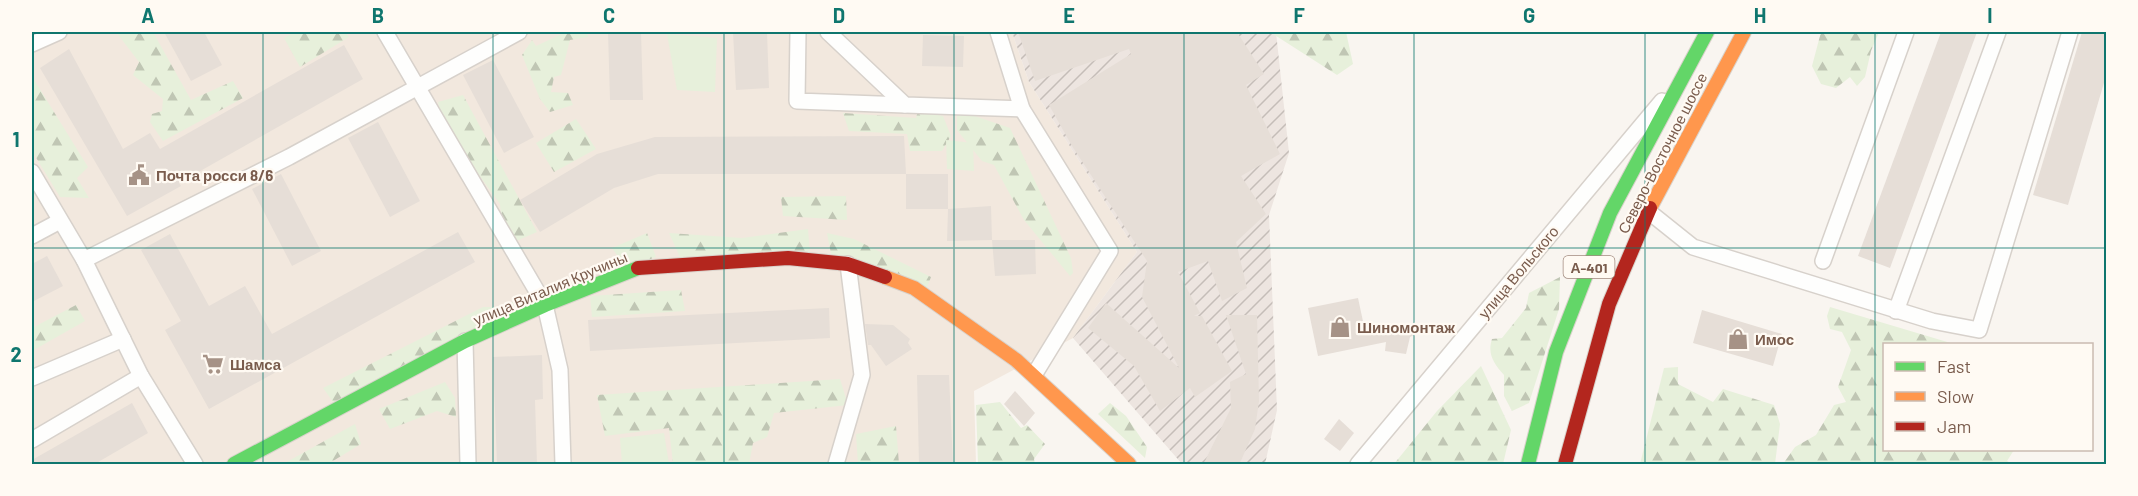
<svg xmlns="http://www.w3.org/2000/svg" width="2138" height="496" font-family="Barlow,sans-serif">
	<defs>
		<pattern id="industrial-furrows" width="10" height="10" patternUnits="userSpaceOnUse" patternTransform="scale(1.5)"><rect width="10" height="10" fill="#ede5e0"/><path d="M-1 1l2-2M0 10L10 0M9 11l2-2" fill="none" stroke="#c5bdb8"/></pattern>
		<pattern id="forest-firs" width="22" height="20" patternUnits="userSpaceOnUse" patternTransform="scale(1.5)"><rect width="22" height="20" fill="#e7f0db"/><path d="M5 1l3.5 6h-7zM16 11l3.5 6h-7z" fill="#c0c6b4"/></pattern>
	</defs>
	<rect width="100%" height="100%" fill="#f9f5f0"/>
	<path fill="#f2e8de" d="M32,32h980l17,50 108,170 -64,86 -99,53 2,73h-944z"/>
	<path fill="url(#industrial-furrows)" d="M1012,32h264l13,121 -20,62 8,195 -12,54h-83l-109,-126 64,-86 -108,-170z"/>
	<g fill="url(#forest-firs)">
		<path d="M116,32h37l38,68 42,-19 10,17 -80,43 -13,-19 2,-8 10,-3 1,-12 -30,-24 6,-13z"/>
		<path d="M295,32h50l4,5 -49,30 -16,-29z"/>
		<path d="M566,32h21l1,5 -18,3 -9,35 -7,2 -3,15 17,1 5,12 -23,7 -10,-13 -18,-44 10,-15 4,6z"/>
		<path d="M1270,32h76l7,32 -16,11z"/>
		<path d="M1821,32h58l-8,19 -6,26 -8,9 -7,-9 -14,11 -15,-4 -9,-18z"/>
		<path d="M33,78l55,89 -11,11 12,20 -29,-1 -28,-46v-72z"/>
		<path d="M463,95l74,137 -23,10 -13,-26 -1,-12 -56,-77 -6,-25z"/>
		<path d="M957,110l53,18 61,130 2,15 -3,3 -46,-56 -30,-55 -12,-4 -25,-31z"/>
		<path d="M918,111l25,5 8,20 -9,15h-32l-3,-17 -58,-3 -6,-18 73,5z"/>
		<path d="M576,119l20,30 -42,23 -18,-29z"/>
		<path d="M846,196l1,24 -64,-4 -2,-19z"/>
		<path d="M808,229l2,24 -130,4 -11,-24 73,5z"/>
		<path d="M647,233l9,24 -30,11 -14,-20z"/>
		<path d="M827,233l27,6 77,38 -5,13 -95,-36z"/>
		<path d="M1560,277l-1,32 -30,94 -17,8 -8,-15v-21c-10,-11 -17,-21 -12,-36l10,-1 24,-30 3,-15z"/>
		<path d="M681,290l4,21 -93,6 -2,-21z"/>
		<path d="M520,299l6,9 -190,98 -13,-18 160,-81h15z"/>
		<path d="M76,305l9,16 -53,30v-23z"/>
		<path d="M1830,307l124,37h-70v106h130l-7,11 5,3h-229l12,-17 21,-12 18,-30 12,-3 -8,-15 13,-37 -9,-18 -12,-3 -3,-13z"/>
		<path d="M1481,366l30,64 -8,34h-109l43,-53z"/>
		<path d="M1678,367v17l35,18 10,-13 51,16 6,19 -5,40h-135l24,-96z"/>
		<path d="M840,379l8,26 -74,8 -7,24 -14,6 -4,21h-76l-4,-36 -64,8 -8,-41z"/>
		<path d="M445,382l10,16 1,19 -19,-6 -47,18 -11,-20z"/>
		<path d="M1000,402l21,26 6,-3 18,19 -11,15 1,5h-57l-2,-59z"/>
		<path d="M1110,403l16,13 21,31 -2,11 -47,-44z"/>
		<path d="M355,424l6,20 -33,20h-45z"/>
		<path d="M896,426l3,38h-41l-2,-30z"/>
	</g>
	<g fill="#e7f0db">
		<path d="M667,34l50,4 -2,54 -38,-2z"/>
		<path d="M946,140l27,3 1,28 -27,-2z"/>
		<path d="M664,433l5,31h-47l-2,-26z"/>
	</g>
	<g fill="#e6ded7">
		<path d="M164,32h40l18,33 -31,16z"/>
		<path d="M608,32h33l2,68h-33z"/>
		<path d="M733,32h34l2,56 -33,2z"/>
		<path d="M1018,32h219l27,42 -18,11 34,69 -39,22 25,38 -30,28 11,46 -25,13 -14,-40 -30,11 22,41 -6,3h8l30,55 -37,26 -5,-9 -30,23 -26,-45 -46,-38 18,-25 73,65 -37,-71 5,-36 -75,-115 -23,-41 82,-51 -2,-5 -94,32z"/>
		<path d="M1941,32h36l-87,236 -32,-12z"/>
		<path d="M2082,32h24v44l-38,129 -35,-10z"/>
		<path d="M923,35l41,1 -1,31 -41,-1z"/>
		<path d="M344,45l19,34 -184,104 2,3 -54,30 -87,-148 29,-19 54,100 27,-16 10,16z"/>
		<path d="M493,60l41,77 -30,16 -41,-78z"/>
		<path d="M378,122l42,79 -30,16 -42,-79z"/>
		<path d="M904,136l2,38h-248l-44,14 -74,44 -20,-32 77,-46 58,-17z"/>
		<path d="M281,174l40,77 -29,15 -40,-77z"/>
		<rect x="906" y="174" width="42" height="35"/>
		<path d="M991,206l1,34 -45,1 1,-32z"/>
		<path d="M458,232l17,30 -266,147 -44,-79 16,-9 -40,-71 29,-16 39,72 36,-20 27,48z"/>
		<path d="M992,240h43l1,34 -41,2z"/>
		<path d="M47,256l16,30 -31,16v-38z"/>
		<path d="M1358,298l6,28 52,8 -6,3 -4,17 -21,-3 1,-9 -68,14 -10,-48z"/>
		<path d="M829,308l1,30 -240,13 -2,-31z"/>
		<path d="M1702,310l80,24 -9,32 -80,-23z"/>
		<path d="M1226,315h31l2,86 -4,28 -16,36h-36l28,-57 -1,-26 16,-8z"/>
		<path d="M865,324l28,1 17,14 -2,4 4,6 -26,17 -15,-21h-3z"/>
		<path d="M542,355l1,44 -8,1 2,65h-40l-4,-108z"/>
		<path d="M917,375h32l4,90h-34z"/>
		<path d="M1015,391l20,22 -11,13 -20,-22z"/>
		<path d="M132,403l16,30 -55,32h-61v-5z"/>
		<path d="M1339,419l15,14 -14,18 -16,-12z"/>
	</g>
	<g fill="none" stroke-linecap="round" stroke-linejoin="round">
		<defs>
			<g id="street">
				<path d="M385,32l160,273 15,65 3,94"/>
				<path d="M798,32l-1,69 108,4"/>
				<path d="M828,32l77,73 117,4"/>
				<path d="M998,32l24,77 88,142 -76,124"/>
				<path d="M32,44l27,-12"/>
				<path d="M32,172l52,88 57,116 54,88"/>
				<path d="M1648,211l45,36 239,74 47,9 91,-298"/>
				<path d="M32,236l28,-15"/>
				<path d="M84,260l205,-103 230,-125"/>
				<path d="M1823,261l83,-229"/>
				<path d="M1896,311l102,-279"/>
				<path d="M465,341l3,123"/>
				<path d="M32,378l91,-39"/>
				<path d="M32,440l109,-64"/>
				<path d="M836,464l26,-89 -14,-111"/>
				<path d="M1358,464l304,-363"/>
			</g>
			<g id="fast">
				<path d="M234,464l231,-123 80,-36 93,-37"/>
				<path d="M1528,464l28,-112 54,-139 97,-181"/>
			</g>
			<g id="slow">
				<path d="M1650,208l94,-176"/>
				<path d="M885,277l29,11 102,72 113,104"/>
			</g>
			<g id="jam">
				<path d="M638,268l150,-10 60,6 37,13"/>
				<path d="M1565,464l44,-160 41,-96"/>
			</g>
		</defs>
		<use href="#street" stroke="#d7d1cb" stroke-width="18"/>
		<use href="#fast" stroke="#d9d2cb" stroke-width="16"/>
		<use href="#slow" stroke="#d9d2cb" stroke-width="16"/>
		<use href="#jam" stroke="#d9d2cb" stroke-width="16"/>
		<use href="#street" stroke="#fefefd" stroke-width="15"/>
		<use href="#fast" stroke="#63d668" stroke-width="14"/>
		<use href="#slow" stroke="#ff974d" stroke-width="14"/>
		<use href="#jam" stroke="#b3261e" stroke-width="14"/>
	</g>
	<path fill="none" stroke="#0f766e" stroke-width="1.5" stroke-opacity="0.55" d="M263,32v432M493,32v432M724,32v432M954,32v432M1184,32v432M1414,32v432M1645,32v432M1875,32v432M32,248h2074"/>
	<defs>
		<symbol id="civic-bare" viewBox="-9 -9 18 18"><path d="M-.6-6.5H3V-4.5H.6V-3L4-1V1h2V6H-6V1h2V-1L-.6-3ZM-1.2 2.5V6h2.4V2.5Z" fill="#a69286" stroke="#fffaf3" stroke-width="2.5" paint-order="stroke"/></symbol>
		<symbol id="shop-bare" viewBox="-9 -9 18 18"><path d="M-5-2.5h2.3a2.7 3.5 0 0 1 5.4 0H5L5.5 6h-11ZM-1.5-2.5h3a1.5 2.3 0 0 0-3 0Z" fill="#a69286" stroke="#fffaf3" stroke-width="2.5" paint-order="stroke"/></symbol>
		<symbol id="supermarket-bare" viewBox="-9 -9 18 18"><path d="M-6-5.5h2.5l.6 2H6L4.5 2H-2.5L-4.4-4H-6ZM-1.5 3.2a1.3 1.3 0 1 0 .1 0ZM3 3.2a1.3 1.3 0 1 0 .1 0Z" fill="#a69286" stroke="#fffaf3" stroke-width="2.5" paint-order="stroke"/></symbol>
	</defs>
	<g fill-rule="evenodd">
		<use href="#civic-bare" x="124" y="160" width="30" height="30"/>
		<use href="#shop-bare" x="1325" y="312" width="30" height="30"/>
		<use href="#shop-bare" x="1723" y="324" width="30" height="30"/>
		<use href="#supermarket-bare" x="198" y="349" width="30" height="30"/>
	</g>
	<g text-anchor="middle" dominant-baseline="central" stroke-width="4.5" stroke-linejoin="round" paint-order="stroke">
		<rect fill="#fffaf3" stroke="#a28b7f" stroke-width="1.5" x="1563.5" y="256" width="51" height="22" rx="4.5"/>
		<g font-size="14" font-weight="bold" fill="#7a5c4d">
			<text x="1589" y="267">А-401</text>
		</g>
		<g font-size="15" fill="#7a5c4d" stroke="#fffaf3">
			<text transform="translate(1662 153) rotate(-63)">Северо-Восточное шоссе</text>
			<text transform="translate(1518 272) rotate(-50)">улица Вольского</text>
			<text transform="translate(550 288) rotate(-23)">улица Виталия Кручины</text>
		</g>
		<g font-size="15" font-weight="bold" fill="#7a5c4d" stroke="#fffaf3" text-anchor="start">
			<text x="156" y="175">Почта росси 8/6</text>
			<text x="1357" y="327">Шиномонтаж</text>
			<text x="1755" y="339">Имос</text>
			<text x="230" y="364">Шамса</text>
		</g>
	</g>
	<rect width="2138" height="496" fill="none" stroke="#fffaf3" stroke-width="66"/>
	<rect x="1883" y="343" width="210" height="108" fill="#fffaf3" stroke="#cabbb1" stroke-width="1.5"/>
	<rect x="1895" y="362" width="30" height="9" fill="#63d668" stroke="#cabbb1" stroke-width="1.5"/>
	<text x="1937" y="373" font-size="18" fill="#7a5c4d">Fast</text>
	<rect x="1895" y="392" width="30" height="9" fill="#ff974d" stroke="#cabbb1" stroke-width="1.5"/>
	<text x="1937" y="403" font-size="18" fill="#7a5c4d">Slow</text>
	<rect x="1895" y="422" width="30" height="9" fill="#b3261e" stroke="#cabbb1" stroke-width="1.5"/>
	<text x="1937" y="433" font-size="18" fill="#7a5c4d">Jam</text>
	<rect x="33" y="33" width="2072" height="430" fill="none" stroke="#0f766e" stroke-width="2"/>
	<g font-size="20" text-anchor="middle" font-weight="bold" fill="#0f766e">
		<text x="148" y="23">A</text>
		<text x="378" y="23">B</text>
		<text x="609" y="23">C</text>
		<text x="839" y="23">D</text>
		<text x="1069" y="23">E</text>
		<text x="1299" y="23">F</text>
		<text x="1529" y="23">G</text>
		<text x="1760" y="23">H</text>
		<text x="1990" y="23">I</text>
		<text x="16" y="147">1</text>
		<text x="16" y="362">2</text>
	</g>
</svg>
